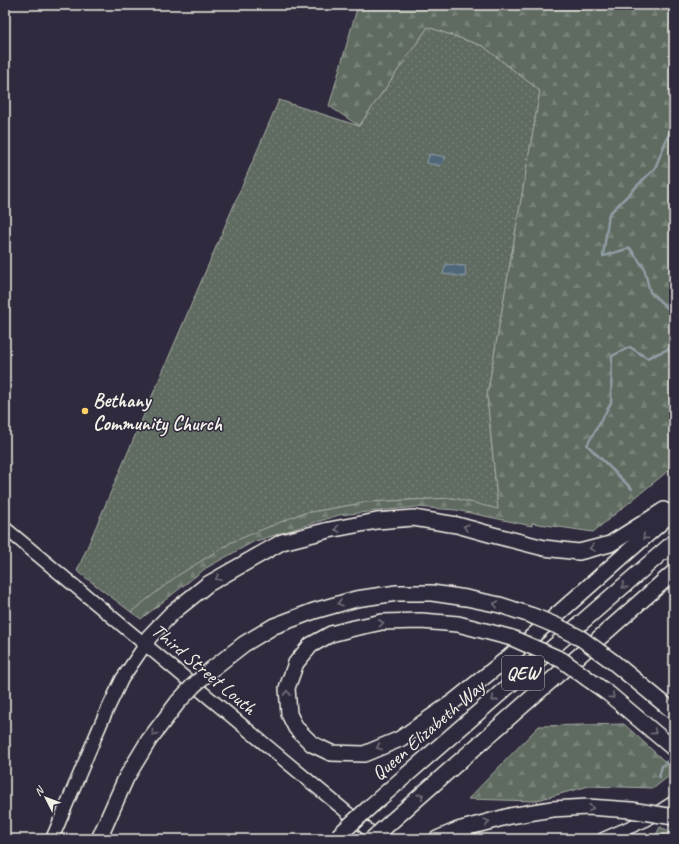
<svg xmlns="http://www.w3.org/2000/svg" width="679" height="844" font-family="Caveat,sans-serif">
	<defs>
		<pattern id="grass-dots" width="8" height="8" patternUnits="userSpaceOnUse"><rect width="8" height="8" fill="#5e6b61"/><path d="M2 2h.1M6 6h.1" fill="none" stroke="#768178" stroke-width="1.8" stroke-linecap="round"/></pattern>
		<pattern id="forest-firs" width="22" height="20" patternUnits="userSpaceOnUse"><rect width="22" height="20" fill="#5e6b61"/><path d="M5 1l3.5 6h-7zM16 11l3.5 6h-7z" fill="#768178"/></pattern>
		<pattern id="water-waves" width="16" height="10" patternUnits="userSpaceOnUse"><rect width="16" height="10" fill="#4e6679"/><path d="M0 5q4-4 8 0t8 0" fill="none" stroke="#687c8c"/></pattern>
	</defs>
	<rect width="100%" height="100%" fill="#2f2a3d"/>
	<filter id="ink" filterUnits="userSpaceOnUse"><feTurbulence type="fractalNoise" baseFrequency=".025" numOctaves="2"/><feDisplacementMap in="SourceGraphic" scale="8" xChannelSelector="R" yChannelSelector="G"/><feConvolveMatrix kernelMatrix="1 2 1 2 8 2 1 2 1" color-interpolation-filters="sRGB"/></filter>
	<g filter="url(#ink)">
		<path fill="url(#grass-dots)" stroke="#a9aea4" d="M428,27l55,19 57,45 -53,305 11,114 -45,-12 -85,4 -68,12 -97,46 -72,52 -54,-41 202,-471 80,26z"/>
		<g fill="url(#forest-firs)" stroke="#a9aea4">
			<path d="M358,5h316v461l-81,66 -61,-9v3l-76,-16 -40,-3 -77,8 -86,27 -47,26 -65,51 -10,-7 46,-36 55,-34 68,-28 68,-12 85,-4 45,11 -11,-113 53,-305 -57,-45 -55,-19 -69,99 -30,-20z"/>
			<path d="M624,724l50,46v2l-20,16 -65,-2 -55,15 -66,-2 71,-73z"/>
			<path d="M660,827l14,6v6h-20z"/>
		</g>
		<g fill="url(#water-waves)" stroke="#909ea5">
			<path d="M429,154l17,3 -6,9 -13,-3z"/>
			<path d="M446,264l19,2 1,11 -23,-3z"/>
		</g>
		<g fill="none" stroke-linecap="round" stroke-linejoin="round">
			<g stroke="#909ea5" stroke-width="2.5">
				<path d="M674,121l-19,47 -46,46 -6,42 27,-8 14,20 6,24 24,22"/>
				<path d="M632,489l-45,-44 24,-42 1,-47 18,-9 17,11 24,-10 3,-14"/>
				<path d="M659,777l3,-11 12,-10"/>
				<path d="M660,839l1,-5"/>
			</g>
			<defs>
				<g id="secondary">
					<path d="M5,528l374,311"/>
					<path d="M52,839l50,-118 20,-42 23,-34"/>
					<path d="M603,839l43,-19 28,-18"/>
				</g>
				<g id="highway">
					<path d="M512,638l-54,-14 -37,-3 -39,1 -32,7 -19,5 -20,11 -15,18 -9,25 2,26 7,14 16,16 19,9 33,1 36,-15 53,-37 56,-45 165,-146"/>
					<path d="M145,645l4,-8 23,-24 36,-29 74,-42 47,-12 48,-9 36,-3 44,7 36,10 51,13 35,4 31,-8 40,-25 14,-9"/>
					<path d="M612,661l62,51"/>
					<path d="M212,669l32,-25 30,-18 40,-15 42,-12 41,-6h35l34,5 34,7 33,11"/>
					<path d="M588,679l21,15 65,55"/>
					<path d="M372,805l302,-263"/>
					<path d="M392,821l282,-249"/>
					<path d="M99,839l27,-61 23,-38 29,-38"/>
					<path d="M437,839l21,-9 52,-14 42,-7"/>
				</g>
			</defs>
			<use href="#secondary" stroke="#f4f1e8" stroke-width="15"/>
			<use href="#highway" stroke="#f4f1e8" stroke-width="18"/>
			<use href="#secondary" stroke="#2f2a3d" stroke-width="12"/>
			<use href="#highway" stroke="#2f2a3d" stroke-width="15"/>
			<defs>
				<g id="highway-bridge">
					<path d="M533,616l24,10 25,13 30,22"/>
					<path d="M512,638l50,22 26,19"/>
					<path d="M178,702l15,-16 19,-17"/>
					<path d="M552,809l36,-2 43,3 43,7"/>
					<path d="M338,836l34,-31"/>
					<path d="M372,839l20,-18"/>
				</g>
			</defs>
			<use href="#highway-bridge" stroke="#f4f1e8" stroke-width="18" stroke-linecap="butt"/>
			<use href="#highway-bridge" stroke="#2f2a3d" stroke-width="15"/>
		</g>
		<defs><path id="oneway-chevron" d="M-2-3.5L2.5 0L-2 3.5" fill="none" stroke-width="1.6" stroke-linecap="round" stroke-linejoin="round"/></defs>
		<g stroke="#747079">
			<use href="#oneway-chevron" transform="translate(466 527) rotate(-163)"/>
			<use href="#oneway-chevron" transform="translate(337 529) rotate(169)"/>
			<use href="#oneway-chevron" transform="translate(645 537) rotate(138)"/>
			<use href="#oneway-chevron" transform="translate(592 548) rotate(166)"/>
			<use href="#oneway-chevron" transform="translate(218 578) rotate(151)"/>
			<use href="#oneway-chevron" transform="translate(624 586) rotate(139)"/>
			<use href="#oneway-chevron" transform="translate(340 603) rotate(163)"/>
			<use href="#oneway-chevron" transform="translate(496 604) rotate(-167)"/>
			<use href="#oneway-chevron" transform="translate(381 623) rotate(-7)"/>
			<use href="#oneway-chevron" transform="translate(287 693) rotate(-92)"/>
			<use href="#oneway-chevron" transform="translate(612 696) rotate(40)"/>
			<use href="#oneway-chevron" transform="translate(494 699) rotate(139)"/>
			<use href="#oneway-chevron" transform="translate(654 732) rotate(39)"/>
			<use href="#oneway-chevron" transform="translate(154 733) rotate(128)"/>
			<use href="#oneway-chevron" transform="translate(379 747) rotate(158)"/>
			<use href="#oneway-chevron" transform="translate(421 796) rotate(-41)"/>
			<use href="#oneway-chevron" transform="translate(591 808) rotate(2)"/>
			<use href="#oneway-chevron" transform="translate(487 822) rotate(-15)"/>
		</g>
	</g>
	<circle fill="#ffd166" stroke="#2f2a3d" stroke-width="1.5" cx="85" cy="411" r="4"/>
	<g text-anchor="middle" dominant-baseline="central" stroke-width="3" stroke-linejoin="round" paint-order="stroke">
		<rect fill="#2f2a3d" stroke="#b9b5b5" stroke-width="1" x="502" y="656" width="42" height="34" rx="3"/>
		<g font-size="19" font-weight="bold" fill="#f4f1e8">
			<text x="523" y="673">QEW</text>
		</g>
		<g font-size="20" font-weight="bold" fill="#f4f1e8" stroke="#2f2a3d" text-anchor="start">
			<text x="93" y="400">Bethany<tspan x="93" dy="23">Community Church</tspan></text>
		</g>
		<g font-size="20" fill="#f4f1e8" stroke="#2f2a3d">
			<text transform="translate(204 669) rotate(40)">Third Street Louth</text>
			<text transform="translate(428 730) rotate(-41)">Queen Elizabeth Way</text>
		</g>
	</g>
	<rect width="679" height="844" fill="none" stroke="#2f2a3d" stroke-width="20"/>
	<rect x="10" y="10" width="659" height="824" fill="none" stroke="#f4f1e8" stroke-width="1.5" filter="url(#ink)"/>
	<g transform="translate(46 798) rotate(312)" stroke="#2f2a3d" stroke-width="3" paint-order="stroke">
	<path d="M0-3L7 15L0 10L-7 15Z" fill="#f4f1e8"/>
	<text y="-6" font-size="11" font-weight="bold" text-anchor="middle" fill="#f4f1e8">N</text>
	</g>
</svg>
